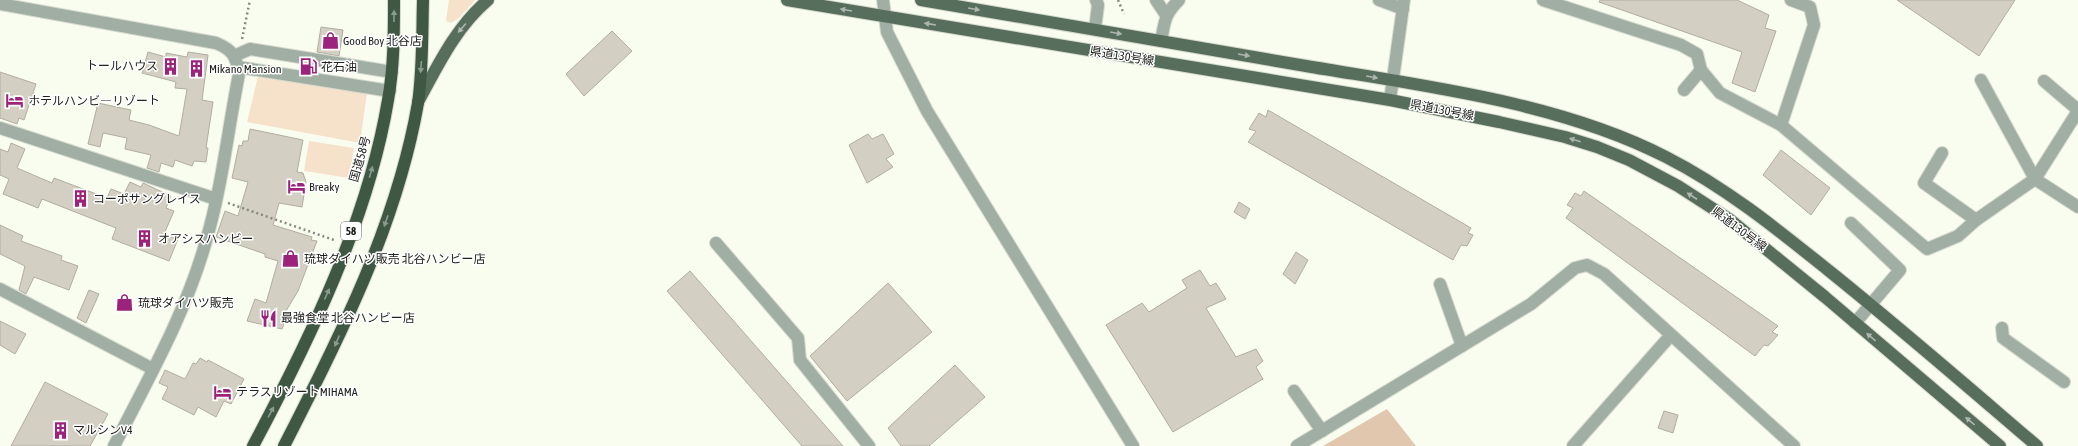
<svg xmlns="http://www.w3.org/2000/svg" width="2078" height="446" font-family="'Asap Condensed','Noto Sans JP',sans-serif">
	<rect width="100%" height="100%" fill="#f9fdf0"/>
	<g fill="#f6e1cb">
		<path d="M449,0h26l-15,17 -9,6 -5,-2z"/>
		<path d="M258,76l109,17 -7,50 -113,-21z"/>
		<path d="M309,141l45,7 -5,30 -45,-7z"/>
	</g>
	<path fill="#e1c7ae" d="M1387,409l29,37h-93z"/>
	<g fill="#d3cfc2" stroke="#b1ada1">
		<path d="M1600,0h137l32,15 -4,13 11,3 -21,61 -23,-9 10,-31 -143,-50z"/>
		<path d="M1897,0h118l-36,56z"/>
		<path d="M321,27l22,3 -4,26 -22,-4z"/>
		<path d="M612,31l20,20 -48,45 -18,-22z"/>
		<path d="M148,52l18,5v-4l21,4 1,-5 20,3 -6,45 11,2 -7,46h2l-2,14 -12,-1 -2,5 -17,-6 -2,7 -12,-4 -2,9 -12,-4 4,-13 -26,-6 2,-11 -24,-5 -3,14 -12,-3 10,-41 33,7 -2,10 20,5 30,11 8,-47 -12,-1 1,-6 -34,-9z"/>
		<path d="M0,72l36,12 -12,36 -5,-2 -2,6 -17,-6z"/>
		<path d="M1268,110l203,118 -3,5 5,2 -6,11 -6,-1 -8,15 -205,-118 8,-11 -7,-2 10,-16 7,4z"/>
		<path d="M250,129l53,11 -6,32 6,1 3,9 -4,25 -23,-4 -6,22 39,12 -1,3 6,1 -19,50 -12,20 3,1 -7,17 -35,-8 8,-22 11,4 12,-42 -13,-4v-3l-49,-17 9,-26 13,5 10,-34 -16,-4 7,-33 3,1 1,-5h5z"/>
		<path d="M868,134l4,5 11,-5 11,20 -8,5 7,8 -26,16 -18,-38z"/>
		<path d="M11,143l14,6 -8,19 35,15 2,-5 53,20 4,-9 13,5 6,-12 11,5 2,-4 28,13 -5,12 8,3 -10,23 14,5 -9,22 -57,-22 4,-11 -74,-29 -4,9 -35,-14 6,-15 -9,-4v-26l8,3z"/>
		<path d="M1781,150l49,38 -19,27 -48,-40z"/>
		<path d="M1584,191l194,135 -6,6 6,3 -10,11 -4,-1 -9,11 -189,-138 7,-10 -6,-3 8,-12 6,3z"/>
		<path d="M1239,202l11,7 -5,10 -11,-7z"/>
		<path d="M0,225l23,11 -2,5 41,15 -1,4 17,6 -9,24 -35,-13 -8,17 -7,-4 6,-24 -25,-12z"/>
		<path d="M1296,252l12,8 -13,24 -12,-10z"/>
		<path d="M1200,270l10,16 6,-3 10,16 -20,9 30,49 20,-8 7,12 -7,6 7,12 -90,53 -67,-107 36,-22 7,9 38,-24 -5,-8z"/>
		<path d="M690,271l153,175h-41l-135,-155z"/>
		<path d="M888,283l44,49 -85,69 -37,-45z"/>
		<path d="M89,290l10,4 -13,29 -9,-5z"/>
		<path d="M0,321l26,13 -11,20 -15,-9z"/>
		<path d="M200,358l7,4 1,-2 36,19 -13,25 -7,-3 -8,16 -18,-10 -4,8 -32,-16 6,-12 -9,-4 6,-13 20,9 8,-16 3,1z"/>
		<path d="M955,365l30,32 -56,49h-28l-13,-18z"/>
		<path d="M45,382l63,32 -18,32h-79z"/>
		<path d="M1664,411l14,4 -5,18 -15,-5z"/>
	</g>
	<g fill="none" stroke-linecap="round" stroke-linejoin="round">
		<defs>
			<g id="minor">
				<path d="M883,0l4,32 40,79 206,335"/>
				<path d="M1156,0l10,15"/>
				<path d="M1379,0l24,9"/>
				<path d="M1543,0l138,45 16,9 4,16 -17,20"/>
				<path d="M0,4l216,39c17,7 20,13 23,31 -11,55 -17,113 -33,167 -20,72 -58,138 -92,205"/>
				<path d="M1095,29l3,-24 -2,-5"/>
				<path d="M1161,41c4,-20 3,-26 18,-41"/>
				<path d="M234,56l16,-7 142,23"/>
				<path d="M238,67l152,24"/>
				<path d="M1701,70l19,23 61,32 146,124 31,-13 18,-16 59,-41 43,-68"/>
				<path d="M1981,80l54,99 43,28"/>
				<path d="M2044,81l34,29"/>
				<path d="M1390,100l14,-100"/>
				<path d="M1781,125l33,-100 -4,-18 -19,-7"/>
				<path d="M0,128l216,71"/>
				<path d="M1942,153l-18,30 52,37"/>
				<path d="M1851,223l49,47 -45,53"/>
				<path d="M716,243l82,95 2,22 69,86"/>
				<path d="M1440,284l22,62"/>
				<path d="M0,289l153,80"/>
				<path d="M2002,328l1,10 61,44"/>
				<path d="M1294,391l28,40"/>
				<path d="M1297,446l234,-142 44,-36 12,-3 17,9 190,172"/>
				<path d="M1573,446l98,-111"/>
			</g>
			<g id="major">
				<path d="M787,0l603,100 109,22 66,15 32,10 32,13 49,26 51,33 96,78 175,149"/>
				<path d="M921,0c129,21 257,44 385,66 118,20 253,36 360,91 59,30 111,72 162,113 71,57 140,117 209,176"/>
				<path d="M418,102c20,-37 38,-75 70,-102"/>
			</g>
			<g id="highway">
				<path d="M253,446c57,-107 115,-226 135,-346 6,-33 6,-67 6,-100"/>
				<path d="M284,446c56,-109 113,-222 134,-343 5,-34 4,-69 5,-103"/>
			</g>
		</defs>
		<use href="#minor" stroke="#d6dace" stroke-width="14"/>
		<use href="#major" stroke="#d6dace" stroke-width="14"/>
		<use href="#highway" stroke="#d6dace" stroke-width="14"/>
		<g stroke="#868981" stroke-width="2.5" stroke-dasharray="2 3" stroke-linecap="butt">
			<path d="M1118,0l6,14"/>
			<path d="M242,39l8,-39"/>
			<path d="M228,203l106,37"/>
		</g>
		<use href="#minor" stroke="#a1aea4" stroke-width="12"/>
		<use href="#major" stroke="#586e5d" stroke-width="12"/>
		<use href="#highway" stroke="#3e5844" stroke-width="12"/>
	</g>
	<defs><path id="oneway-solid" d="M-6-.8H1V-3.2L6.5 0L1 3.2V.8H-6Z"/></defs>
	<g fill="#acb6ae">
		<use href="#oneway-solid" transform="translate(974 9) rotate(10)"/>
		<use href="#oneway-solid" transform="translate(846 10) rotate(-170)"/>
		<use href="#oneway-solid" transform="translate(930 24) rotate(-171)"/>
		<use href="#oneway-solid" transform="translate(462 28) rotate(131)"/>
		<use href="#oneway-solid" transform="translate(1116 33) rotate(10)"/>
		<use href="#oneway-solid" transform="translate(1244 55) rotate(10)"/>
		<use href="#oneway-solid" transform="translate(1372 77) rotate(10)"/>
		<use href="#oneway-solid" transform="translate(1575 140) rotate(-163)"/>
		<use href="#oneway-solid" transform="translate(1692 196) rotate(-147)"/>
		<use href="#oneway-solid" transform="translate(1871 337) rotate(-140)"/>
		<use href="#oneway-solid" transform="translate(1970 421) rotate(-140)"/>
	</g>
	<g fill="#8b9b8f">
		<use href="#oneway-solid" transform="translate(394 16) rotate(-89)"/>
		<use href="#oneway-solid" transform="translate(421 67) rotate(94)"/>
		<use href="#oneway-solid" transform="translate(371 172) rotate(-74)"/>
		<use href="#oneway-solid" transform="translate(386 221) rotate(109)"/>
		<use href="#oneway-solid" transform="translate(327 294) rotate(-66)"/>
		<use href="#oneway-solid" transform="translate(337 341) rotate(113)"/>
		<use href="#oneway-solid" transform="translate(271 412) rotate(-62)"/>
	</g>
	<defs>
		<symbol id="shop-bare" viewBox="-9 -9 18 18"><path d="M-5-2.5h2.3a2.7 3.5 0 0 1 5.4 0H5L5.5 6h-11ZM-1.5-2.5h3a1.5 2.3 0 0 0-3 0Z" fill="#9b237c" stroke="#fff" stroke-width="2.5" paint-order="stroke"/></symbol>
		<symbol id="building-bare" viewBox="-9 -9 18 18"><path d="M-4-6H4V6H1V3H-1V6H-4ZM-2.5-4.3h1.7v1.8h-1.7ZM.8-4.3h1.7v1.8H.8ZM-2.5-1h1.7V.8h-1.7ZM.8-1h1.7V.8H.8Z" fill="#9b237c" stroke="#fff" stroke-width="2.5" paint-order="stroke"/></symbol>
		<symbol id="fuel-bare" viewBox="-9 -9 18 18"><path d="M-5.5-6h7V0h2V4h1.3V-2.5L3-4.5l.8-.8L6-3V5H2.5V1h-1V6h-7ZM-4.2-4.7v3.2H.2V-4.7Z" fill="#9b237c" stroke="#fff" stroke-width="2.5" paint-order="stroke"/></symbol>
		<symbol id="hotel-bare" viewBox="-9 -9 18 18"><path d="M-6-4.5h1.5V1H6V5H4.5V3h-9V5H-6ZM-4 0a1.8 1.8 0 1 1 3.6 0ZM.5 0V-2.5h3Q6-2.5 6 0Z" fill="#9b237c" stroke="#fff" stroke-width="2.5" paint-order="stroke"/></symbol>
		<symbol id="restaurant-bare" viewBox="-9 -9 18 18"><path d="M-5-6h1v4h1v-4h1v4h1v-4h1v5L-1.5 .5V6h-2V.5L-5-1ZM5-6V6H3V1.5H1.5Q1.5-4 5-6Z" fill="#9b237c" stroke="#fff" stroke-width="2.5" paint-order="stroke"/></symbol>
	</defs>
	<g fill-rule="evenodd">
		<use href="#shop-bare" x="318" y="28" width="25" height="25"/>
		<use href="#building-bare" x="158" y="54" width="25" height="25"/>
		<use href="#fuel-bare" x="296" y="54" width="25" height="25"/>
		<use href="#building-bare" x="184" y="56" width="25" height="25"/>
		<use href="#hotel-bare" x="2" y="88" width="25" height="25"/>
		<use href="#hotel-bare" x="284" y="174" width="25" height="25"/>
		<use href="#building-bare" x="68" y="186" width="25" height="25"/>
		<use href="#building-bare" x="132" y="226" width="25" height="25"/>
		<use href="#shop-bare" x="278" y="246" width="25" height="25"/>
		<use href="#shop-bare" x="112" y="290" width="25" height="25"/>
		<use href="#restaurant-bare" x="256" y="306" width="25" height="25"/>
		<use href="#hotel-bare" x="210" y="380" width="25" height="25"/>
		<use href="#building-bare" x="48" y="418" width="25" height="25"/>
	</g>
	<g text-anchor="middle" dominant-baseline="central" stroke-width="3" stroke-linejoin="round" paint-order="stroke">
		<rect fill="#fff" stroke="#646562" stroke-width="1" x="341" y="222" width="20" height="18" rx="3"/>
		<g font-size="11" font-weight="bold" fill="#21231e">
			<text x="351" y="231">58</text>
		</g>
		<g font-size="12" fill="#21231e" stroke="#fff" text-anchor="start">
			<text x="343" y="41">Good Boy 北谷店</text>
			<text x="158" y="66" text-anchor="end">トールハウス</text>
			<text x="321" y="67">花石油</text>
			<text x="209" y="69">Mikano Mansion</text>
			<text x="28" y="101">ホテルハンビ―リゾート</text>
			<text x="309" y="187">Breaky</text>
			<text x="93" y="199">コーポサングレイス</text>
			<text x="158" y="239">オアシスハンビー</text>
			<text x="304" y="259">琉球ダイハツ販売 北谷ハンビー店</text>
			<text x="138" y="303">琉球ダイハツ販売</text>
			<text x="281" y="318">最強食堂 北谷ハンビー店</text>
			<text x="236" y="392">テラスリゾートMIHAMA</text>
			<text x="73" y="430">マルシンV4</text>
		</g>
		<g font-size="12" fill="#21231e" stroke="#fff">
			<text transform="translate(1122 56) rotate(9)">県道130号線</text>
			<text transform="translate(1442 110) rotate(11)">県道130号線</text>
			<text transform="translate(360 159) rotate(-74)">国道58号</text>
			<text transform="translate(1739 229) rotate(37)">県道130号線</text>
		</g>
	</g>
</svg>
